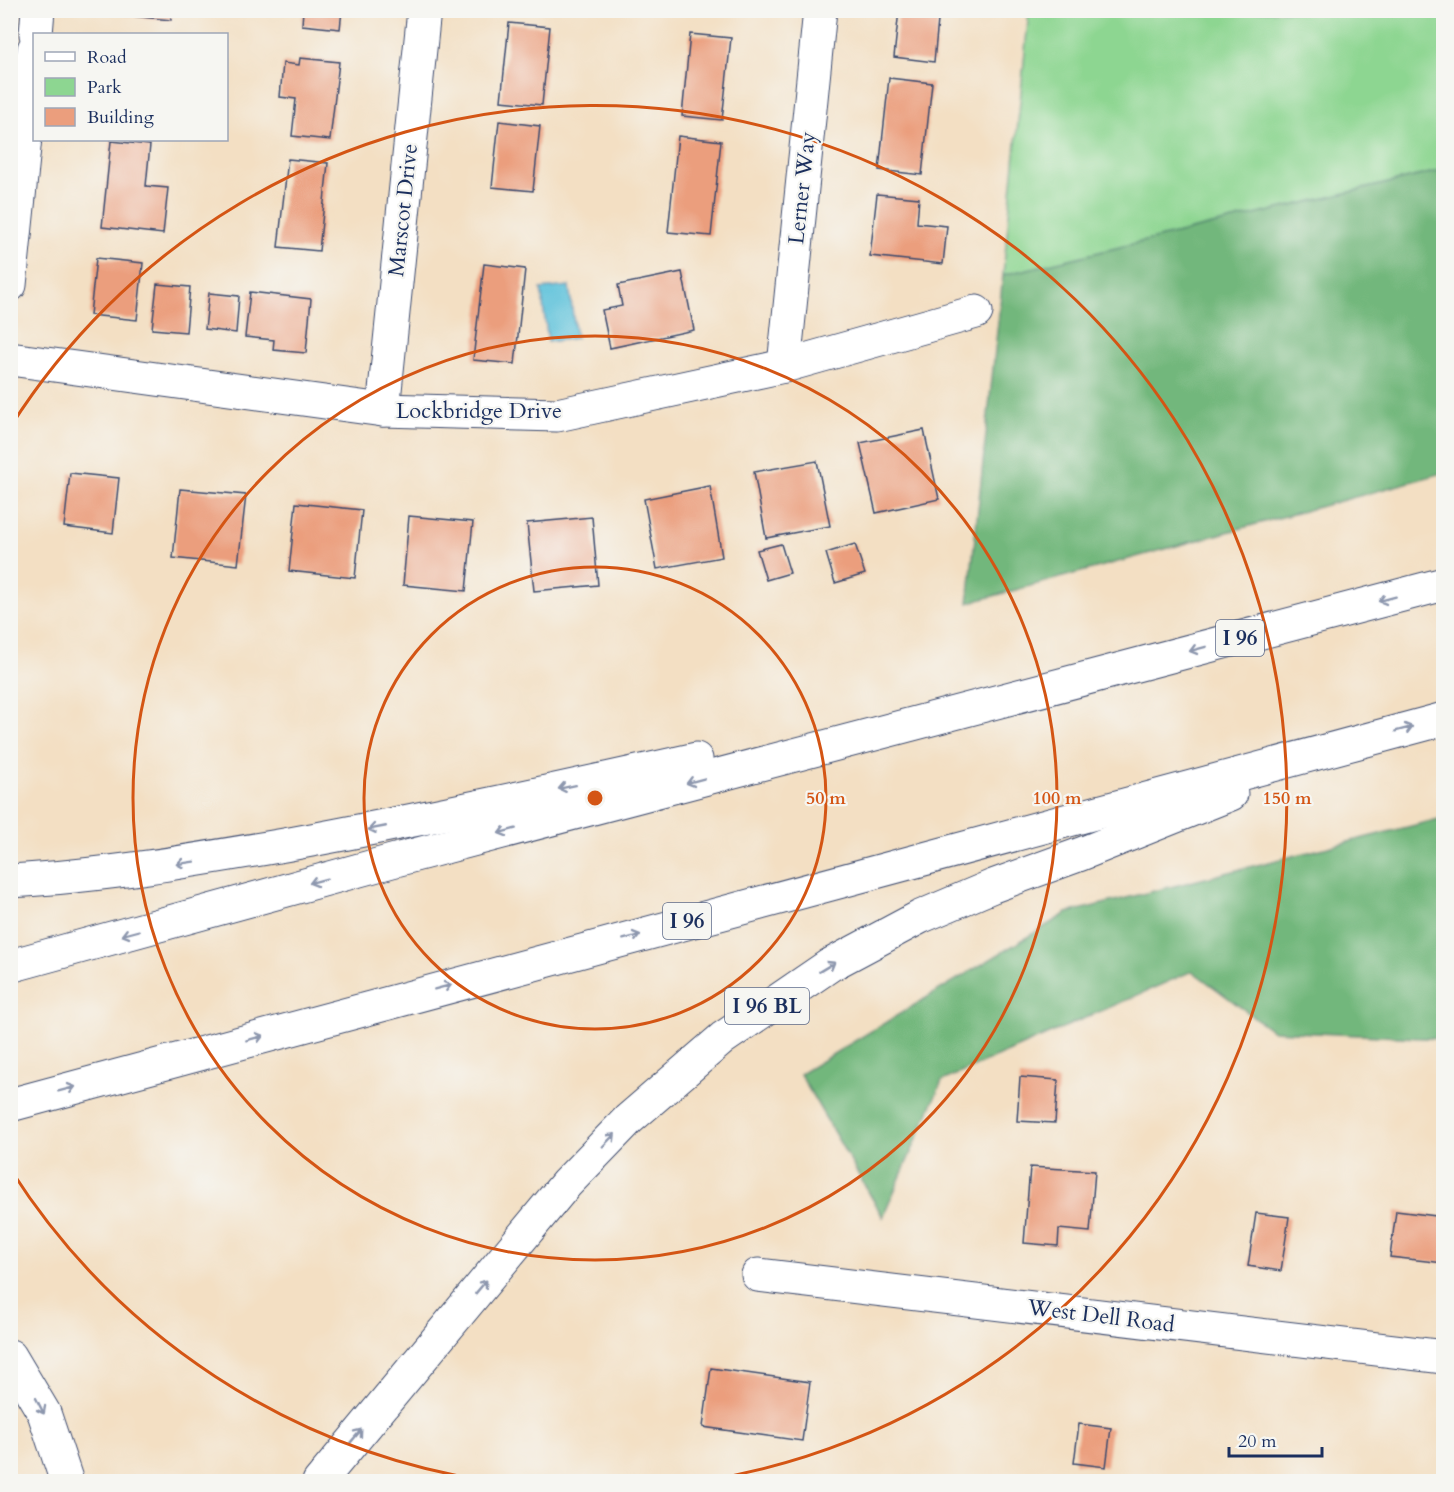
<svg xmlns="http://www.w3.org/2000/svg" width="1454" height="1492" font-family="Cardo,serif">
	<rect width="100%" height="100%" fill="#f6f6f2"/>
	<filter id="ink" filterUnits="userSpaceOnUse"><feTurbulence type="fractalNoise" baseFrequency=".0167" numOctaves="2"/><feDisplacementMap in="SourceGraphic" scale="12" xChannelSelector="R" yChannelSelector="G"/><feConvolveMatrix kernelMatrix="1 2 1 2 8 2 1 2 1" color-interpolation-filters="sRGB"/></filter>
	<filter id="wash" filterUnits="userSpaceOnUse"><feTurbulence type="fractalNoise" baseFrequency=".008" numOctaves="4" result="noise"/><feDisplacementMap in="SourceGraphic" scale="24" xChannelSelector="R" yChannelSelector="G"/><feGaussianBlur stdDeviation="1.35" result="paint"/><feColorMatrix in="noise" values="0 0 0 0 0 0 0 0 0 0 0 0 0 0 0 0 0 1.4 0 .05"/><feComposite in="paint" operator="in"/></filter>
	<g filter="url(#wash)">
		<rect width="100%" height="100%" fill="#f3dfc3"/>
		<path fill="#8dd691" stroke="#548278" stroke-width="1.5" d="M1029,11h414v159l-440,105z"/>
		<g fill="#72b77b" stroke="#46736c" stroke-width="1.5">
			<path d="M1443,170v303l-475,130 35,-328z"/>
			<path d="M1443,818v221l-170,-8 -81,-60 -250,110 -59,136 -83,-143 267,-161z"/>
		</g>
		<path fill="#5cc1da" stroke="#3c789c" stroke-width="1.5" d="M569,286l7,52 -28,4 -7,-53z"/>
		<g id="blocks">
			<g fill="#eb9e7d">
				<path d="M123,10h49l-1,10 -49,-5z"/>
				<path d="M303,10h39l-2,19 -38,-4z"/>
				<path d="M899,10h40l-5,52 -40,-5z"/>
				<path d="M509,23l41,4 -8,78 -41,-4z"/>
				<path d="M690,34l41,4 -9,82 -40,-4z"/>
				<path d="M300,58l39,4 -9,78 -38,-4 4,-37 -16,-2 3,-34 16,2z"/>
				<path d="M889,78l43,5 -10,92 -43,-5z"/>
				<path d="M499,121l41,5 -7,65 -41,-4z"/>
				<path d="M678,136l43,5 -10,95 -43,-4z"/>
				<path d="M111,141l39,4 -4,41 22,2 -5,46 -61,-7z"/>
				<path d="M288,159l40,4 -9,88 -41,-4z"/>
				<path d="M877,194l42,4 -2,25 30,3 -4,38 -73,-8z"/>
				<path d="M96,258l47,5 -6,57 -47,-5z"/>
				<path d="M484,264l41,5 -10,95 -42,-4z"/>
				<path d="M682,272l12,58 -84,18 -8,-38 20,-4 -4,-21z"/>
				<path d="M157,284l33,3 -4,45 -34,-3z"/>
				<path d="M250,292l61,7 -5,54 -33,-3 1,-10 -29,-3z"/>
				<path d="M209,293l30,3 -3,37 -31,-4z"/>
				<path d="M924,430l15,69 -63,14 -16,-70z"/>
				<path d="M817,461l13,65 -64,12 -12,-66z"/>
				<path d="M70,473l49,5 -6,55 -49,-6z"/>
				<path d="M710,486l12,71 -65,12 -13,-70z"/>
				<path d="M180,489l66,6 -8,70 -65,-7z"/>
				<path d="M296,503l66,7 -7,68 -66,-7z"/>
				<path d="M409,516l64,6 -7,69 -63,-6z"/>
				<path d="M592,517l6,68 -64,6 -7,-68z"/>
				<path d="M781,544l9,29 -24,7 -9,-30z"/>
				<path d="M855,544l10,30 -30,9 -9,-30z"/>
				<path d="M1020,1077l38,3 -3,43 -38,-2z"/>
				<path d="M1030,1167l65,4 -5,61 -31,-3 -1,17 -34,-3z"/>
				<path d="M1396,1211l48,6v46l-54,-6z"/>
				<path d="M1256,1213l33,4 -8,54 -33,-5z"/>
				<path d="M711,1368l99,14 -8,59 -99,-14z"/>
				<path d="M1079,1424l32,4 -5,39 -32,-4z"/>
			</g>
		</g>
	</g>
	<g filter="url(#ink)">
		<use href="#blocks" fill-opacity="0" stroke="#3b496d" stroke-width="1.5"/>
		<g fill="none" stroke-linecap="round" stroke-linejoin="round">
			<defs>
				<g id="street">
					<path d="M36,34l2,-24"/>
					<path d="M10,285l24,-236"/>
					<path d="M10,359l373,51 174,5 227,-49 192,-54"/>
					<path d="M784,366l36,-356"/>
					<path d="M383,410l41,-400"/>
					<path d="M758,1275l686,82"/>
				</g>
				<g id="highway">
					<path d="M10,881c95,-5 187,-21 280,-37 136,-25 271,-55 406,-85"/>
					<path d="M10,966l382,-105 1052,-277"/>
					<path d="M10,1105l1434,-386"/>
					<path d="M10,1356l34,57 23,69"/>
					<path d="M319,1482l247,-298 63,-65 94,-81 107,-73 90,-48 73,-31 88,-32 150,-60"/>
				</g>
			</defs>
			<use href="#street" stroke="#3b496d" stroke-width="35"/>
			<use href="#highway" stroke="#3b496d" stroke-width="35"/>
			<use href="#street" stroke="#fff" stroke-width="33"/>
			<use href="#highway" stroke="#fff" stroke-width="33"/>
		</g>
		<defs><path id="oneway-shaft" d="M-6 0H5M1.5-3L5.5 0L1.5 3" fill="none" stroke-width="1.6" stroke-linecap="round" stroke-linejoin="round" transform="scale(1.5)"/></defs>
		<g stroke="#8d97ae">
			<use href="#oneway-shaft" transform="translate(1387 599) rotate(165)"/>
			<use href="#oneway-shaft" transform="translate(1198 649) rotate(165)"/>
			<use href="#oneway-shaft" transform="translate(1404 729) rotate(-15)"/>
			<use href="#oneway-shaft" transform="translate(695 781) rotate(165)"/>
			<use href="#oneway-shaft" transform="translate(567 787) rotate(168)"/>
			<use href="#oneway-shaft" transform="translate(377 828) rotate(169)"/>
			<use href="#oneway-shaft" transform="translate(507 831) rotate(165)"/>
			<use href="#oneway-shaft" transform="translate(185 863) rotate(171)"/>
			<use href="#oneway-shaft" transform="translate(318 881) rotate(165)"/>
			<use href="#oneway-shaft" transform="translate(130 933) rotate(165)"/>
			<use href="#oneway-shaft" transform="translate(632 937) rotate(-15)"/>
			<use href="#oneway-shaft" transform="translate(827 967) rotate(-31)"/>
			<use href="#oneway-shaft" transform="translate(443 987) rotate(-15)"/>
			<use href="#oneway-shaft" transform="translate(255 1038) rotate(-15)"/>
			<use href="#oneway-shaft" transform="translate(67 1089) rotate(-15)"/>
			<use href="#oneway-shaft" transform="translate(609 1140) rotate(-46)"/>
			<use href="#oneway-shaft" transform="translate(481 1287) rotate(-50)"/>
			<use href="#oneway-shaft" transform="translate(40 1406) rotate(63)"/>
			<use href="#oneway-shaft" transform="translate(356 1436) rotate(-50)"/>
		</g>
	</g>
	<g fill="none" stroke="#d45514" stroke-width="3">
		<circle cx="595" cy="798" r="231"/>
		<circle cx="595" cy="798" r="462"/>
		<path d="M487 1481A692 692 0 0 1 11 1170M11 426A692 692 0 1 1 703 1481"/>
	</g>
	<g text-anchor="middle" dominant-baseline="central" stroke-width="4.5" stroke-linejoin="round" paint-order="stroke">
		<g fill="#f6f6f2" stroke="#5d6b8a" stroke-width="1.5">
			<rect x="1216" y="620" width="48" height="36" rx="4.5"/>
			<rect x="663" y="903" width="48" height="36" rx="4.5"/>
			<rect x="725" y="988" width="84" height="36" rx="4.5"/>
		</g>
		<g font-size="21" font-weight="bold" fill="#1b2f5e">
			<text x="1240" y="638">I 96</text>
			<text x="687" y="921">I 96</text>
			<text x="767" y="1006">I 96 BL</text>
		</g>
		<g font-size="22" fill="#1b2f5e" stroke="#f6f6f2">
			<text transform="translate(802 188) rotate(-84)">Lerner Way</text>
			<text transform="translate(403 210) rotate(-84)">Marscot Drive</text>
			<text x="479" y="411">Lockbridge Drive</text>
			<text transform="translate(1101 1316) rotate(7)">West Dell Road</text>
		</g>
	</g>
	<circle cx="595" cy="798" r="9" fill="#d45514" stroke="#f6f6f2" stroke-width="3"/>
	<g font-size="18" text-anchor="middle" font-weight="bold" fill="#d45514" stroke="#f6f6f2" stroke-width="4.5" stroke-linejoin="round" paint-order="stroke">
		<text x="826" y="804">50 m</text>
		<text x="1057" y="804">100 m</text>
		<text x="1287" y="804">150 m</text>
	</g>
	<rect width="1454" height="1492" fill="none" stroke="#f6f6f2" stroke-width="36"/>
	<rect x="33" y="33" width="195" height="108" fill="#f6f6f2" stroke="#9ea6b7" stroke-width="1.5"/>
	<rect x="45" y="52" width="30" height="9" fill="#ffffff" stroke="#9ea6b7" stroke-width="1.5"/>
	<text x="87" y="63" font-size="18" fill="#1b2f5e">Road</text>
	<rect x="45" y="78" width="30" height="18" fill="#8dd691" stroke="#9ea6b7" stroke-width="1.5"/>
	<text x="87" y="93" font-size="18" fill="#1b2f5e">Park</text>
	<rect x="45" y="108" width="30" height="18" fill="#eb9e7d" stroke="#9ea6b7" stroke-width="1.5"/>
	<text x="87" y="123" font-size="18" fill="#1b2f5e">Building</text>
	<path d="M1229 1447v9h93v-9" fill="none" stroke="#1b2f5e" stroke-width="3"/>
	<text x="1238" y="1447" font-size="18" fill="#1b2f5e" stroke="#f6f6f2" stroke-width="4.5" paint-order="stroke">20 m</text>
</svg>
